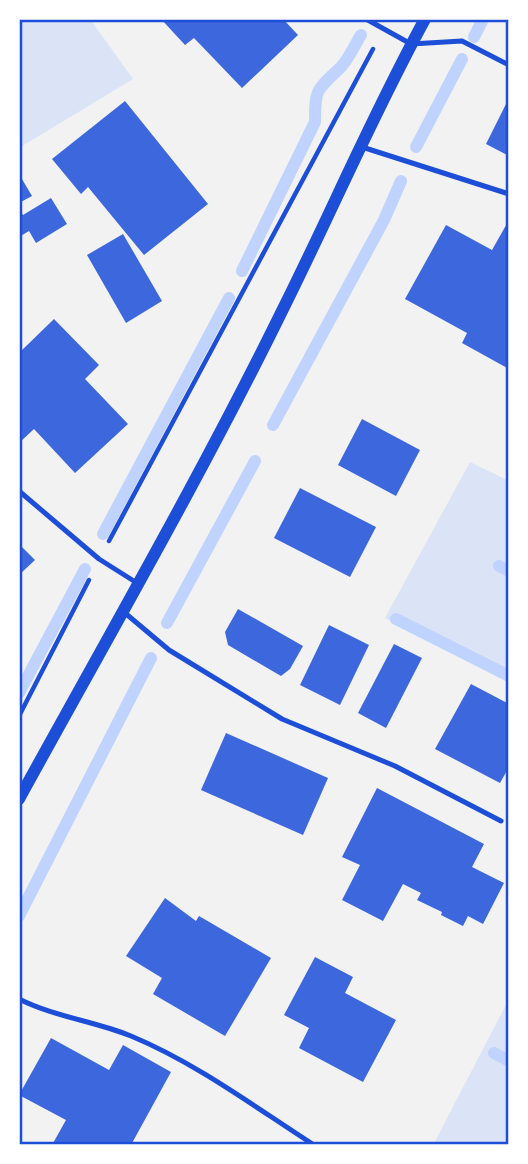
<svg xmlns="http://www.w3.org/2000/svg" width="528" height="1164" font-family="Inter,sans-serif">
	<rect width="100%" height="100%" fill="#f2f2f2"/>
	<g fill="#dbe4f7">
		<path d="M19,19h71l43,60 -114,69z"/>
		<path d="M470,462l39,19v202l-124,-65z"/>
		<path d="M509,999v146h-76z"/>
	</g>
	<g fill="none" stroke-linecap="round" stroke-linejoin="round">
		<g stroke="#bfd3fe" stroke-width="12">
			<path d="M474,37l9,-18"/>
			<path d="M416,147l46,-88"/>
			<path d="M242,271l73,-149c0,-32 1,-32 24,-53 9,-8 15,-23 22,-34"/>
			<path d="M273,425l111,-205 17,-39"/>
			<path d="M103,534l126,-236"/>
			<path d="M499,566l10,5"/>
			<path d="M396,619l113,57"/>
			<path d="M167,623l88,-162"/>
			<path d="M19,693l66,-124"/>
			<path d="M19,916l132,-258"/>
			<path d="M494,1053l15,8"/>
		</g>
	</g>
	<g fill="#3d67dc">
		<path d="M161,19h122l15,16 -56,53 -48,-50 -9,7z"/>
		<path d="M509,98v58l-23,-12z"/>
		<path d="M125,101l83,103 -64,51 -56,-68 -7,7 -29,-35z"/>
		<path d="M19,174l13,22 -13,7z"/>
		<path d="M51,198l16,26 -31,19 -7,-12 -10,6v-28l4,6z"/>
		<path d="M509,220v149l-47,-26 5,-10 -62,-34 41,-74 46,25z"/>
		<path d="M123,234l39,67 -36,22 -39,-68z"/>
		<path d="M54,319l45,46 -14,14 43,45 -53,49 -41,-44 -15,14v-90z"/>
		<path d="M362,419l58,31 -24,46 -58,-31z"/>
		<path d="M300,488l76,39 -26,50 -76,-39z"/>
		<path d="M19,544l16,16 -16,15z"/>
		<path d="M238,609l65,37 -13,23 -9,7 -53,-31 -3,-13z"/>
		<path d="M329,625l40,20 -29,60 -40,-20z"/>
		<path d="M394,644l28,14 -36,70 -28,-15z"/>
		<path d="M471,684l38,20v63l-9,16 -65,-34z"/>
		<path d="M226,733l102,45 -25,57 -102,-45z"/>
		<path d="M377,788l107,56 -12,23 32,16 -21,41 -15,-8 -5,10 -22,-11 1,-3 -25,-12 4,-7 -18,-9 -20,37 -41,-21 18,-35 -18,-8z"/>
		<path d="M165,898l31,23 3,-5 72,42 -46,78 -72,-42 9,-16 -36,-22z"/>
		<path d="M315,957l38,20 -8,16 51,27 -33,62 -64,-34 10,-20 -25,-13z"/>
		<path d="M51,1038l58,32 14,-25 48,27 -40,73h-79l14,-25 -47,-25z"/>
	</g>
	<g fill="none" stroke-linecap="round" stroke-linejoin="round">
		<g stroke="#1d4ed8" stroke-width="4.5">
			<path d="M109,541l264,-492"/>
			<path d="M19,716l70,-136"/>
		</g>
		<g stroke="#1d4ed8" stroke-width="5">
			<path d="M366,19l45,25 51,-3 47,24"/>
			<path d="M362,147l147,47"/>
			<path d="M19,491l80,68 38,24"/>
			<path d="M125,613l44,37 113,69 113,47 106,55"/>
			<path d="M19,999c36,18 75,22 112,37 65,27 124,71 183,109"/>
		</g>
		<path stroke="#1d4ed8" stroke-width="12" d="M19,799c89,-162 182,-323 264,-490 48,-96 90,-195 142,-290"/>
	</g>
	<rect width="528" height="1164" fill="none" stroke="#ffffff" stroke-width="42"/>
	<rect x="21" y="21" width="486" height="1122" fill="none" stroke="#1d4ed8" stroke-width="2.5"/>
</svg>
